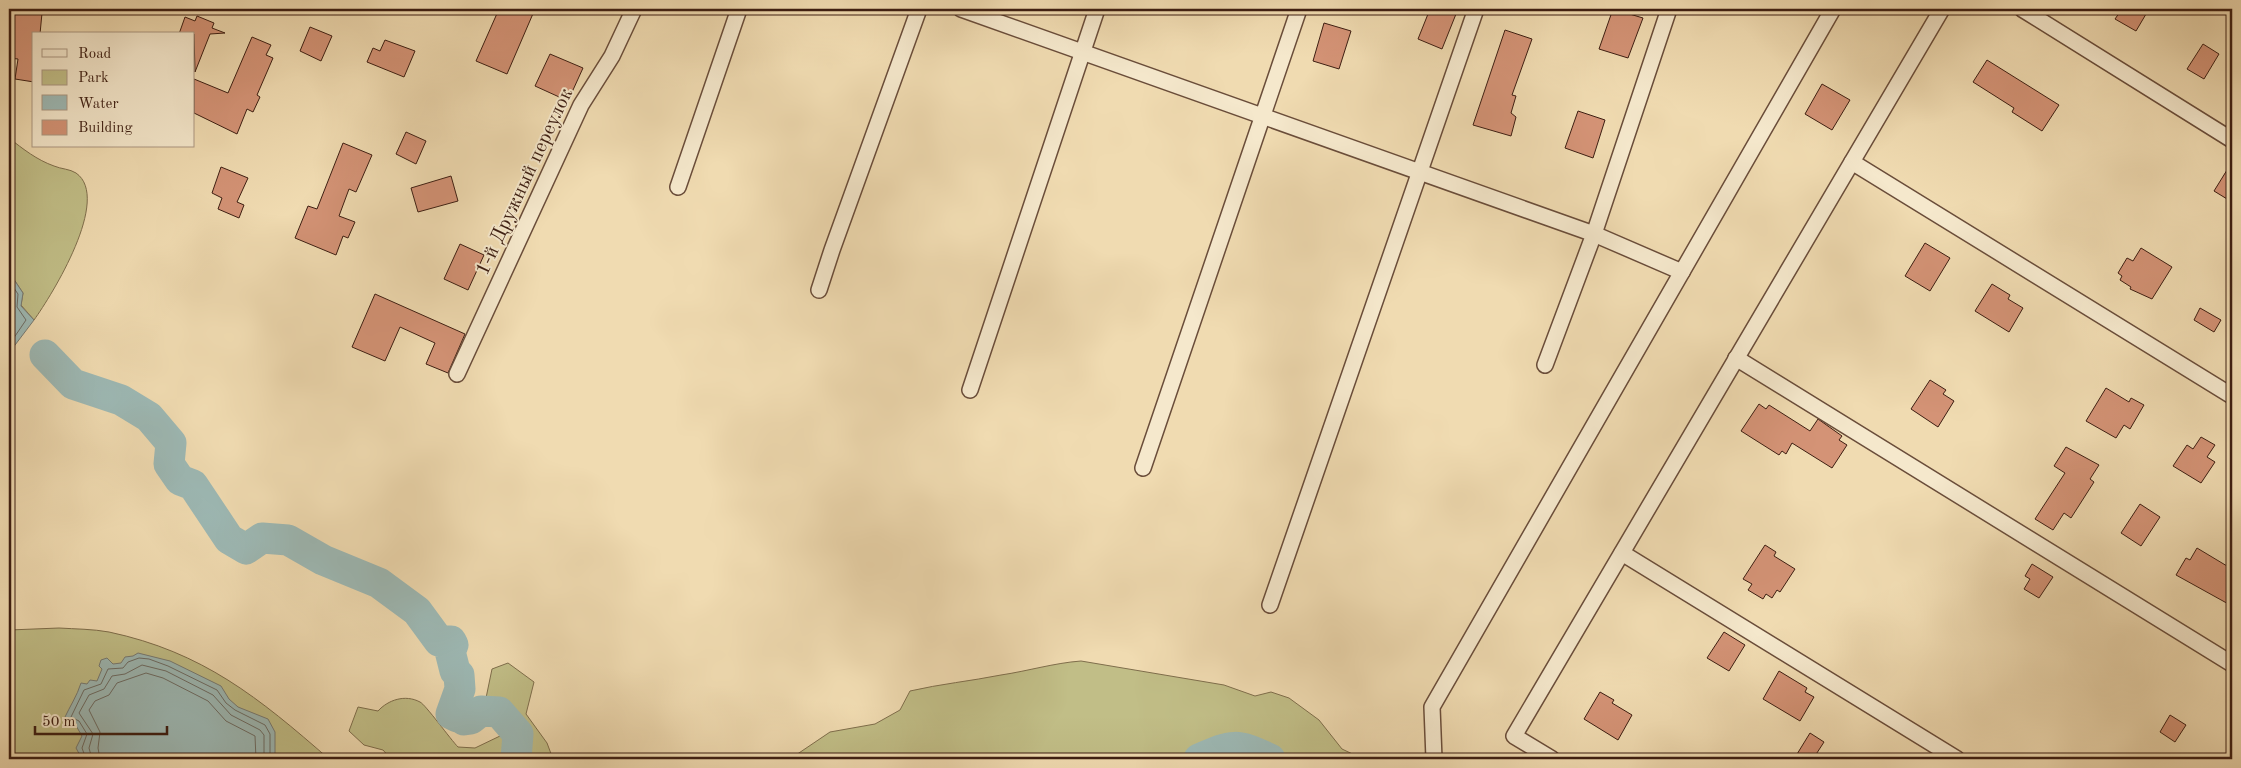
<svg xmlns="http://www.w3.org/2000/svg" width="2241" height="768" font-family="'Old Standard TT',serif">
	<rect width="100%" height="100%" fill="#f0dbb1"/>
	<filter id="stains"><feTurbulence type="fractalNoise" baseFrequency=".004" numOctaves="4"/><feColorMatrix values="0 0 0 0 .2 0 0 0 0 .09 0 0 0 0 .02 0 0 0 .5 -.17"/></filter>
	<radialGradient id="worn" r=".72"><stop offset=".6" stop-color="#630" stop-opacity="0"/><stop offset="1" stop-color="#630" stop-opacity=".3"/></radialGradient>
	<g fill="#c1be87" stroke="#7f6e4c">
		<path d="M9,138c14,11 28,22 45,28 7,3 16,3 22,7 36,25 -24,122 -42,147l-13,-15 2,-12 -14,-21z"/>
		<path d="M59,628c16,1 34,1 50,4 94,20 150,66 220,127h-320v-129z"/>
		<path d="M1081,661l143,24 31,11 16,-4 18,6 30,22 23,29 21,10h-573l40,-27 45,-8 25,-14 10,-19c30,-7 61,-10 91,-16 27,-4 53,-12 80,-14z"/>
		<path d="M508,663l26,19 -8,32 21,29 6,16h-162l-8,-9 -19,-5 -15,-14 9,-24 20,4c10,-11 27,-17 42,-9 5,2 31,38 38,45l17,1 25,-12 -1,-24 -13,-14 6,-29z"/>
	</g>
	<g fill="#9db9b5" stroke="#777b74">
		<path d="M9,272l14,21 -2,13 13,14 -25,33z"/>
		<path d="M138,653l32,8 51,25 8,13 9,8 30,12 7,13v27h-193l-6,-11 6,-12 -7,-12h-7l-4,-5c6,-13 13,-23 17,-36l6,1 3,-4 7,1 5,-12 -3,-3 2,-6 6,-2 6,6 8,-1 4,-6 8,-1z"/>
	</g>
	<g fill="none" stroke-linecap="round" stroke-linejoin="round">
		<g stroke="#6d6c64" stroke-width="1">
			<path d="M9,281l9,13 -1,13 9,13 -17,25"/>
			<path d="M86,759l-4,-11 5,-14 -8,-13 -8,-4 13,-27 17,-6 7,-15 15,-1 5,-6 11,-4 10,1 19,7 49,24 9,13 9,7 30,15 5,9v25"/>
			<path d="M92,759l-3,-11 4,-14 -14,-21 10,-18 15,-6 8,-13 13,-2 17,-9 24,6 47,24 18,20 29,15 4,5v24"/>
			<path d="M100,759l-2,-11 2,-16 -11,-22 6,-9 14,-6 8,-12 29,-10 17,5 45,23 18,20 29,15 1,23"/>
		</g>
		<g stroke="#9db9b5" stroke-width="31">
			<path d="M45,355l28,29 48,16 28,17 22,26 -2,21 11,16 13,5 36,54 17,10 16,-11 26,2 35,20 56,23 38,28 22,30h12l2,4 -3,6 5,20 4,4 1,14 -9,25 6,3 4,-2 3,5 7,-1 10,-8 18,1 19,22 -2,25"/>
			<path d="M1199,759c34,-15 37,-16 71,0"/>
		</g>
	</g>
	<g fill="#d49376" stroke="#3d1e12">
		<path d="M9,9l33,4 -2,21h-6v48l-19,-3 3,-20 -9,-1z"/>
		<path d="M499,9h36l-28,65 -31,-13z"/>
		<path d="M1430,9h13l13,5 -14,35 -24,-10z"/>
		<path d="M1613,9l30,9 -15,40 -29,-9z"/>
		<path d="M2122,9h27l-13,22 -21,-12z"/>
		<path d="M197,16l17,7 -2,5 13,5 -15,1 -15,38 -1,-38h-15l6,-17 10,4z"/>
		<path d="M1324,23l27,8 -12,38 -26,-8z"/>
		<path d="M310,27l22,9 -11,25 -21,-10z"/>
		<path d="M1505,30l27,9 -20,56 4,1 -5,17 5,4 -5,19 -38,-11z"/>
		<path d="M252,37l19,8 -5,10 7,3 -16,37 3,2 -7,15 -6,-3 -10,25 -43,-21v-34l34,14z"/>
		<path d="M385,40l30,11 -11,26 -37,-15 6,-14 7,3z"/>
		<path d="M2203,44l16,10 -15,25 -17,-10z"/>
		<path d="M550,54l33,14 -15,33 -33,-15z"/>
		<path d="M1987,60l72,45 -17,26 -30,-19 2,-4 -41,-26z"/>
		<path d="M1822,84l28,16 -18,30 -27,-16z"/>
		<path d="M1578,111l27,9 -12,38 -28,-10z"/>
		<path d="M406,132l20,9 -10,23 -20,-10z"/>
		<path d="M343,143l29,12 -16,37 -7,-3 -10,27 16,6 -7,16 -5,-2 -7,19 -41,-17 13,-32 9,3z"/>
		<path d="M2232,162v40l-18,-11z"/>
		<path d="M221,167l27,11 -11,24 7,3 -5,13 -21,-9 4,-11 -10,-5z"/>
		<path d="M451,176l7,25 -40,11 -7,-24z"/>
		<path d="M1925,243l25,15 -20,33 -25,-15z"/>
		<path d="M460,244l24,11 -16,35 -24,-11z"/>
		<path d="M2141,248l31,19 -20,32 -22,-10 1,-2 -11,-7 2,-4 -4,-3 9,-15 6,3z"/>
		<path d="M1992,284l18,11 -2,4 15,9 -14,24 -34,-21z"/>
		<path d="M375,294l90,40 -17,39 -22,-9 9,-21 -35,-16 -15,34 -33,-14z"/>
		<path d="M2200,308l21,12 -7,12 -20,-12z"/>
		<path d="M1930,380l16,10 -3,4 11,7 -16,26 -27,-18z"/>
		<path d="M2106,388l23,14 2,-4 13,7 -14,24 -6,-4 -8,13 -30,-17z"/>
		<path d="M1759,404l7,5 3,-4 41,26 8,-12 24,17 -3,4 8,5 -15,23 -40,-25 -6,11 -4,-3 -3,4 -38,-24z"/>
		<path d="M2201,437l14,8 -8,12 8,5 -14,21 -28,-17 14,-21 6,4z"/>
		<path d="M2066,447l33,18 -9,14 4,3 -23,36 -7,-5 -11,17 -18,-11 30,-46 -11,-7z"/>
		<path d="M2140,504l20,13 -19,29 -20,-13z"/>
		<path d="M1765,545l11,7 -2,4 21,13 -15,23 -3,-2 -5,8 -6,-4 -3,5 -15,-9 4,-6 -9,-5z"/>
		<path d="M2197,548l35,21v37l-56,-31 10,-17 4,2z"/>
		<path d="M2032,564l21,13 -14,21 -15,-9 6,-10 -5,-3z"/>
		<path d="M1724,632l21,13 -16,26 -22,-13z"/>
		<path d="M1779,671l28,17 -2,4 9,5 -14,24 -37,-22z"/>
		<path d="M1600,692l14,8 -2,3 20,12 -14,25 -34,-21z"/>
		<path d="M2170,715l16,10 -11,17 -15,-10z"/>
		<path d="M1810,733l14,9 -11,17h-19z"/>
	</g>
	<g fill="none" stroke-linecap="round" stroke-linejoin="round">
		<defs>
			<g id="street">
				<path d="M961,9l633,225 88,38"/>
				<path d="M2022,9l210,131"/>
				<path d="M1852,162l380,234"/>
				<path d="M678,187l61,-178"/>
				<path d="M819,290l13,-40 87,-241"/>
				<path d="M1736,358l496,306"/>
				<path d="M1545,365l49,-131 75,-225"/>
				<path d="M457,374l124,-269 31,-49 22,-47"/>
				<path d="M970,390l127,-381"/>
				<path d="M1143,468l156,-459"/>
				<path d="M1622,553l335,206"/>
				<path d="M1270,605l206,-596"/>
				<path d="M1434,759l-2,-52 401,-698"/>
				<path d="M1552,759l-38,-23 428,-727"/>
			</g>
		</defs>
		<use href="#street" stroke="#6a4d3a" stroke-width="18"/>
		<use href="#street" stroke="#f5e8cc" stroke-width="15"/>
	</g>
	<g text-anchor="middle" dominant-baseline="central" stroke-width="4" stroke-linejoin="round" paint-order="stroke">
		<g font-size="20" fill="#3d1e12" stroke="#f5e8cc">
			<text transform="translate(525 182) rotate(-65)">1-й Дружный переулок</text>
		</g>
	</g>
	<rect width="2241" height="768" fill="none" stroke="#f0dbb1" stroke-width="30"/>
	<rect x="10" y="10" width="2221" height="748" fill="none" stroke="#3d1e12" stroke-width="2.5"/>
	<rect x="15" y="15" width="2211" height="738" fill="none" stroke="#3d1e12"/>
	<rect x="32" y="32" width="162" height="115" fill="#f5e8cc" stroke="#ab9782"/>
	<rect x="42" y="49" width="25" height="8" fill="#f5e8cc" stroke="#ab9782"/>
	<text x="78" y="58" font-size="15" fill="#3d1e12">Road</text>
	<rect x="42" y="70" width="25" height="15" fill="#c1be87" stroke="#ab9782"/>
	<text x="78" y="82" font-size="15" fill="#3d1e12">Park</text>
	<rect x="42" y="95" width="25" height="15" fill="#9db9b5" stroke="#ab9782"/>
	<text x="78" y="108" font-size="15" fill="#3d1e12">Water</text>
	<rect x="42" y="120" width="25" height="15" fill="#d49376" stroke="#ab9782"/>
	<text x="78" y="132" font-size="15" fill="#3d1e12">Building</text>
	<path d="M35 726v8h132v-8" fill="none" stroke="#3d1e12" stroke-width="2.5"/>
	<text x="42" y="726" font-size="15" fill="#3d1e12" stroke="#f5e8cc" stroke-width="4" paint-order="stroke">50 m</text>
	<rect width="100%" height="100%" filter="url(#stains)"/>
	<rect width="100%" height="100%" fill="url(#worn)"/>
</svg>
